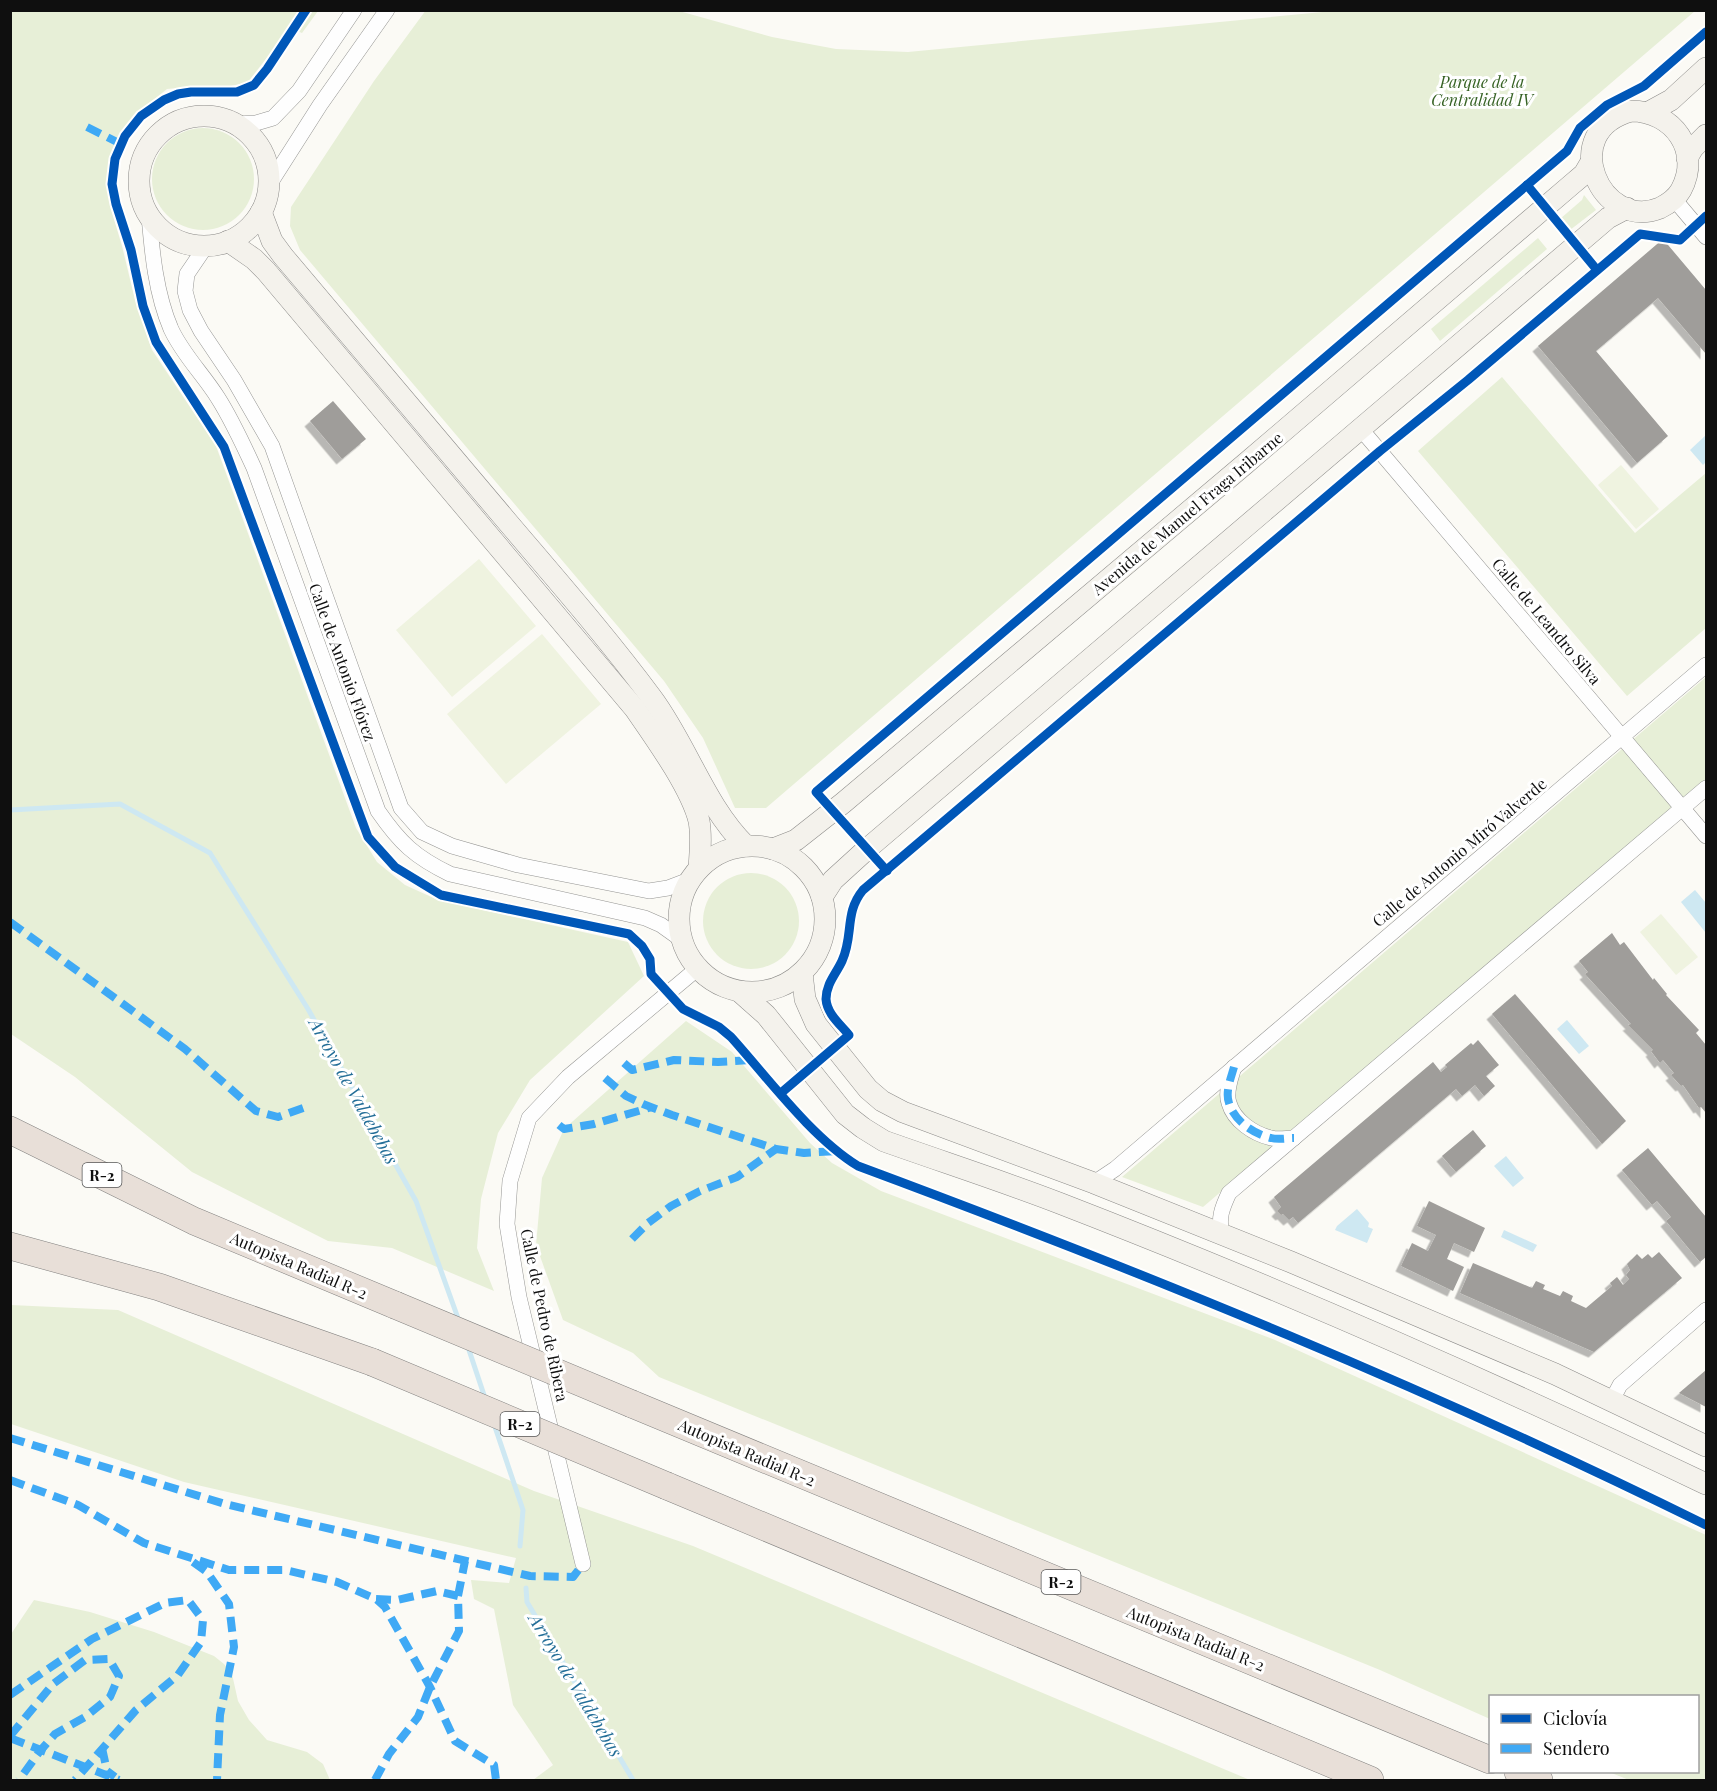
<svg xmlns="http://www.w3.org/2000/svg" width="1717" height="1791" font-family="'Playfair Display',serif">
	<defs>
		<filter id="shadow"><feDropShadow dx="-5.5" dy="5.5" stdDeviation="0" flood-color="#0004"/></filter>
	</defs>
	<rect width="100%" height="100%" fill="#fbfaf5"/>
	<g fill="#e7efd7">
		<path d="M426,10l253,1 93,26 64,12 72,3 425,-41h362l-929,797h-31l-32,-70 -39,-57 -364,-431 -10,-24 1,-19 83,-126z"/>
		<path d="M10,11h308l-16,22 -12,-5 -42,54 -21,5 -27,-1 -33,3 -30,24 -20,28 -9,28 2,37 12,40 13,54 17,50 64,96 140,382 21,34 28,23 33,15 190,42 16,34 -114,104 -32,53 -17,66 -4,49 17,43 -102,-43 -64,-7 -136,-69 -117,-95 -64,-43z"/>
		<circle cx="203" cy="179" r="51"/>
		<path d="M1584,195l12,15 -26,20 -10,-11 22,-19z"/>
		<path d="M1538,238l9,11 -107,92 -9,-12z"/>
		<path d="M1502,377l133,156 71,-60v155l-79,68 -209,-245z"/>
		<path d="M1706,677v102l-503,428 -81,-30z"/>
		<circle cx="751" cy="921" r="48"/>
		<path d="M686,1021l46,31 78,91 22,20 49,28 394,149 431,195v245h-77l-20,-8h89v-76h-208v23l-110,-49 -721,-293 -26,-24 -70,-33 -27,-75 6,-67 22,-49z"/>
		<path d="M11,1305l107,5 416,181 159,55 557,234h-717l20,-15 -40,-60 -19,-96 -20,-10 -3,-19 38,3 7,-25 -332,-76 -173,-58z"/>
		<path d="M34,1600l56,12 64,20 60,24 10,8 8,10 6,27 11,19 18,20 40,12 16,12 7,16h-319v-146z"/>
	</g>
	<g fill="#eff3e0">
		<path d="M1621,465l38,44 -23,20 -38,-44z"/>
		<path d="M479,559l57,67 -84,71 -56,-67z"/>
		<path d="M542,634l59,70 -95,80 -59,-70z"/>
		<path d="M1661,914l37,43 -22,18 -36,-43z"/>
	</g>
	<g fill="#cee8f2">
		<path d="M1706,435v27l-3,3 -13,-15z"/>
		<path d="M1695,890l11,13v30l-25,-31z"/>
		<path d="M1567,1020l22,26 -10,8 -22,-25z"/>
		<path d="M1506,1156l18,22 -11,9 -19,-21z"/>
		<path d="M1357,1209l12,14 -1,4 5,2 -6,14 -32,-13 2,-4z"/>
		<path d="M1504,1230l33,15 -4,7 -32,-15z"/>
	</g>
	<g fill="none" stroke-linecap="round" stroke-linejoin="round">
		<g stroke="#cee8f2" stroke-width="5">
			<path d="M10,810l110,-6 90,49 98,156 108,192 43,120"/>
			<path d="M467,1344l19,57"/>
			<path d="M494,1424l29,86 -3,36"/>
			<path d="M526,1588l1,14 106,178"/>
		</g>
	</g>
	<g fill="#9f9d9a" filter="url(#shadow)">
		<path d="M1663,239l43,51v64l-48,-56 -62,53 72,85 -31,27 -99,-117z"/>
		<path d="M333,401l33,38 -24,20 -32,-38z"/>
		<path d="M1612,933l8,12 4,-3 29,38 1,-2 13,16 -1,1 33,35 -3,3 10,12v68l-5,-6 -2,1 -16,-23 -2,1 -10,-11 3,-2 -11,-13 -3,3 -9,-12 2,-1 -25,-25 3,-1 -46,-50 3,-2 -9,-11z"/>
		<path d="M1515,994l111,127 -24,23 -110,-130z"/>
		<path d="M1478,1040l21,25 -13,11 9,10 -11,10 -9,-11 -13,11 -6,-7 -158,134 -5,-6 -4,3 -6,-6 -2,1 -4,-4 4,-4 -7,-10 159,-135 8,10 6,-5 -2,-2 26,-22 2,2z"/>
		<path d="M1473,1130l13,16 -30,26 -14,-16z"/>
		<path d="M1648,1148l58,69v40l-6,5 -34,-41 5,-4 -14,-16 -5,4 -30,-35z"/>
		<path d="M1429,1201l56,27 -11,24 -20,-9 -7,16 17,8 -11,24 -52,-25 11,-23 16,8 8,-16 -19,-9z"/>
		<path d="M1659,1252l23,26 -88,74 -134,-59 13,-30 59,25 4,-7 9,4 -2,4 17,7 3,-5 10,5 -2,5 15,7 26,-22 -2,-3 7,-6 6,8 6,-6 -3,-4 4,-5 -3,-6 10,-10 5,5 6,-5 4,4z"/>
		<path d="M1706,1370v37l-27,-14z"/>
	</g>
	<g fill="none" stroke-linecap="round" stroke-linejoin="round">
		<defs>
			<g id="street">
				<path d="M236,124l20,-1 17,-5 26,-27 55,-81"/>
				<path d="M269,185l51,-80 67,-95"/>
				<path d="M1674,199l32,38"/>
				<path d="M149,215c3,38 7,79 22,114 12,26 32,45 47,69 14,22 25,46 36,70l124,343c22,32 37,46 72,63l195,44 16,7 21,15"/>
				<path d="M206,246l-19,28 -2,17 5,19 11,21 33,49 38,66 129,362 21,24 30,14 66,19 131,26 19,-3 21,-8"/>
				<path d="M1360,428l346,408"/>
				<path d="M1234,1067c-3,11 -9,25 -5,36 5,18 25,31 42,35 7,2 16,0 23,0"/>
				<path d="M1094,1183l21,-14 591,-504"/>
				<path d="M1222,1234c-4,-16 0,-26 7,-41l477,-405"/>
				<path d="M1612,1400l8,-15 86,-75"/>
				<path d="M583,1564l-64,-267 -12,-73 3,-43 19,-63 39,-41 130,-109"/>
			</g>
			<g id="secondary">
				<path d="M1631,111c42,0 71,40 50,79 -5,9 -13,14 -21,18 -59,24 -104,-77 -29,-97z"/>
				<path d="M1649,112l22,-12 35,-32"/>
				<circle cx="204" cy="181" r="65"/>
				<path d="M1687,158l6,-10 13,-13"/>
				<path d="M261,212l11,29 11,15c74,88 148,176 222,263 50,59 101,117 147,179 35,47 53,108 94,148"/>
				<path d="M228,241l26,18 12,12 369,438c20,29 56,79 64,112 3,16 1,31 0,47"/>
				<circle cx="752" cy="919" r="73"/>
				<path d="M773,849l23,-9 47,-37 402,-339 326,-279 13,-11 7,-12"/>
				<path d="M822,897l11,-17 34,-31 741,-631 19,-10"/>
				<path d="M802,973l3,26 11,25 52,65 14,12 21,11 191,71 197,79 264,112 151,72"/>
				<path d="M740,992l26,23 79,99 18,14 21,13c59,21 118,40 175,62 220,85 435,180 647,281"/>
			</g>
			<g id="highway">
				<path d="M10,1130l184,91 201,84"/>
				<path d="M10,1246l149,41 213,75"/>
				<path d="M632,1404l858,356"/>
				<path d="M667,1486l703,294"/>
				<path d="M1518,1772l21,8"/>
			</g>
		</defs>
		<use href="#street" stroke="#959593" stroke-width="16"/>
		<use href="#secondary" stroke="#8c8b89" stroke-width="22"/>
		<use href="#highway" stroke="#838280" stroke-width="28"/>
		<use href="#street" stroke="#fefefe" stroke-width="15"/>
		<use href="#secondary" stroke="#f4f2ec" stroke-width="21"/>
		<use href="#highway" stroke="#e8dfd8" stroke-width="27"/>
		<defs>
			<g id="highway-bridge">
				<path d="M395,1305l237,99"/>
				<path d="M372,1362l295,124"/>
			</g>
		</defs>
		<use href="#highway-bridge" stroke="#838280" stroke-width="28" stroke-linecap="butt"/>
		<use href="#highway-bridge" stroke="#e8dfd8" stroke-width="27"/>
		<g stroke="#3fa9f5" stroke-width="8" stroke-dasharray="15 8" stroke-linecap="butt">
			<path d="M87,127l34,17"/>
			<path d="M10,922l175,127 71,62 22,6 28,-10"/>
			<path d="M624,1063l8,7 42,-10 44,2 34,-2"/>
			<path d="M1234,1067c-3,11 -9,25 -5,36 5,18 25,31 42,35 7,2 16,0 23,0"/>
			<path d="M605,1078l21,18 17,8 29,11 104,34 28,4 32,-2"/>
			<path d="M559,1125l5,4 30,-5 58,-17"/>
			<path d="M632,1239l16,-16 23,-17 29,-15 37,-14 39,-28"/>
			<path d="M10,1438l215,66 305,72 43,1 10,-13"/>
			<path d="M10,1480l68,25 66,38 85,27h56l52,12 39,17 9,8 45,80 25,54 39,24 2,15"/>
			<path d="M193,1562l14,10 22,32 5,43 -14,68 -3,65"/>
			<path d="M376,1599l21,1 40,-9 21,5"/>
			<path d="M10,1695l82,-56 73,-36 23,-3 15,20 -2,22 -23,33 -42,35 -61,70"/>
			<path d="M10,1736l43,-52 32,-24 24,-1 10,17 -9,21 -25,20 -30,17 -15,17 -21,29"/>
			<path d="M10,1738l109,42"/>
			<path d="M102,1748l5,23 8,6"/>
			<path d="M375,1780l14,-26 29,-37 12,-30 29,-56 -1,-35 7,-35"/>
		</g>
		<defs>
			<g id="cycleway">
				<path d="M306,10l-39,59 -13,16 -17,7h-46l-13,2 -14,6 -23,16 -16,20 -10,23 -3,25 4,20 15,46 12,56 13,36 68,105 144,390 27,30 46,28 188,39 13,12 8,13 1,15 32,35 36,18 12,10c37,41 80,100 127,129 288,107 573,223 848,359"/>
				<path d="M1527,185l70,85"/>
				<path d="M887,871l-71,-79 751,-641 13,-23 27,-23 37,-19 62,-54"/>
				<path d="M781,1093l68,-58c-9,-11 -22,-21 -23,-36 0,-15 10,-25 16,-38 12,-26 2,-48 21,-71l517,-439 88,-71 172,-146 40,6 26,-24"/>
			</g>
		</defs>
		<use href="#cycleway" stroke="#fff" stroke-width="13"/>
		<use href="#cycleway" stroke="#0057b8" stroke-width="9"/>
	</g>
	<g text-anchor="middle" dominant-baseline="central" stroke-width="6" stroke-linejoin="round" paint-order="stroke">
		<g fill="#fff" stroke="#575757" stroke-width="1.5">
			<rect x="82.5" y="1163" width="39" height="24" rx="4.5"/>
			<rect x="500.5" y="1412" width="39" height="24" rx="4.5"/>
			<rect x="1041.5" y="1570" width="39" height="24" rx="4.5"/>
		</g>
		<g font-size="15" font-weight="bold" fill="#0f0f0f">
			<text x="102" y="1175">R-2</text>
			<text x="520" y="1424">R-2</text>
			<text x="1061" y="1582">R-2</text>
		</g>
		<g font-size="16" font-style="italic" fill="#366224" stroke="#fff">
			<text x="1482" y="81">Parque de la<tspan x="1482" dy="18">Centralidad IV</tspan></text>
		</g>
		<g font-size="16" fill="#0f0f0f" stroke="#fff">
			<text transform="translate(1187 513) rotate(-40)">Avenida de Manuel Fraga Iribarne</text>
			<text transform="translate(1547 621) rotate(50)">Calle de Leandro Silva</text>
			<text transform="translate(343 662) rotate(70)">Calle de Antonio Flórez</text>
			<text transform="translate(1459 852) rotate(-40)">Calle de Antonio Miró Valverde</text>
			<text transform="translate(299 1265) rotate(23)">Autopista Radial R-2</text>
			<text transform="translate(545 1315) rotate(78)">Calle de Pedro de Ribera</text>
			<text transform="translate(747 1452) rotate(23)">Autopista Radial R-2</text>
			<text transform="translate(1196 1638) rotate(22)">Autopista Radial R-2</text>
		</g>
		<g font-size="18" font-style="italic" fill="#226d97" stroke="#fff">
			<text transform="translate(354 1091) rotate(61)">Arroyo de Valdebebas</text>
			<text transform="translate(576 1685) rotate(59)">Arroyo de Valdebebas</text>
		</g>
	</g>
	<rect width="1717" height="1791" fill="none" stroke="#0f0f0f" stroke-width="24"/>
	<rect x="1489" y="1695" width="210" height="78" fill="#ffffff" stroke="#9f9f9f" stroke-width="1.5"/>
	<rect x="1501" y="1714" width="30" height="9" fill="#0057b8" stroke="#9f9f9f" stroke-width="1.5"/>
	<text x="1543" y="1725" font-size="18" fill="#0f0f0f">Ciclovía</text>
	<rect x="1501" y="1744" width="30" height="9" fill="#3fa9f5" stroke="#9f9f9f" stroke-width="1.5"/>
	<text x="1543" y="1755" font-size="18" fill="#0f0f0f">Sendero</text>
</svg>
